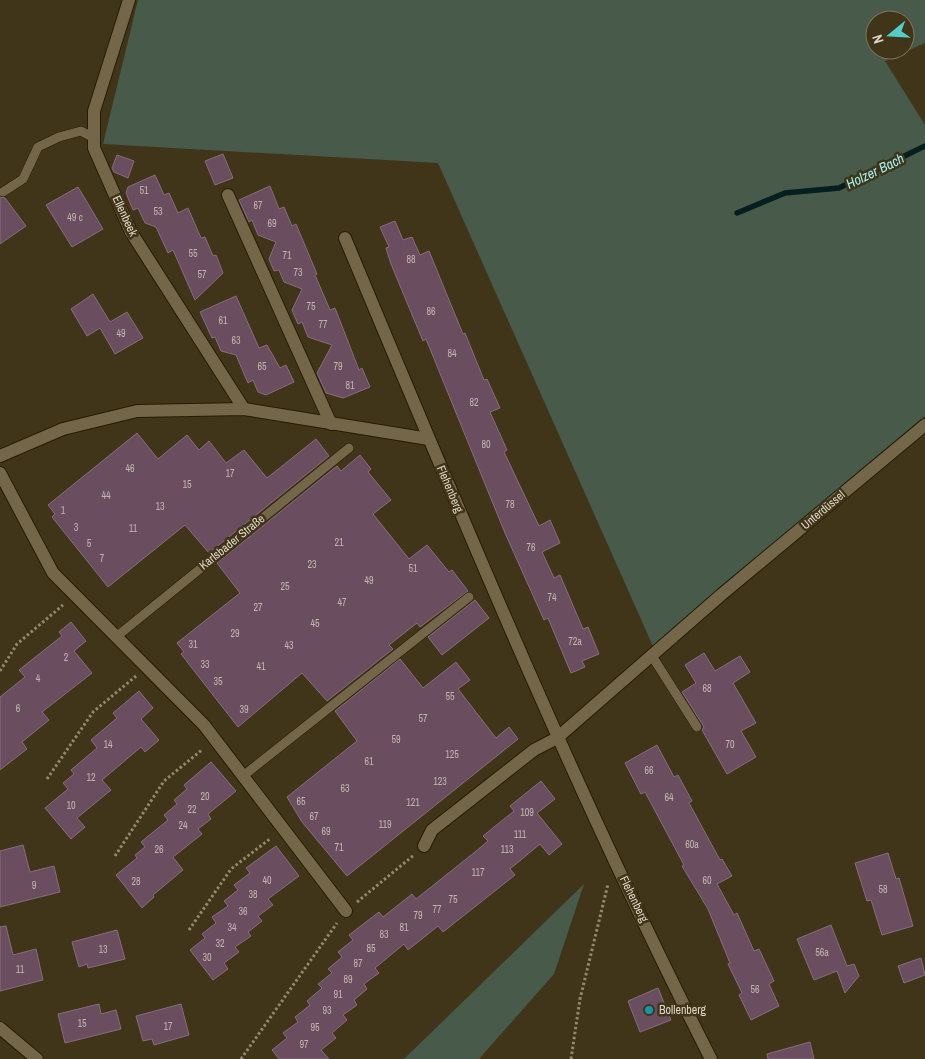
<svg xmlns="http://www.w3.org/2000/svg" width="925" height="1059" font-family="'Archivo Narrow',sans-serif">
	<rect width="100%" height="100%" fill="#403519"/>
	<g fill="#485a49" fill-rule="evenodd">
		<path d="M138,0h787v43l-40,18 40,64v291l-269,237 -218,-490 -335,-19zM875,20h30v30h-30z"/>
		<path d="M584,884l-30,90 -75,85h-75z"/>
	</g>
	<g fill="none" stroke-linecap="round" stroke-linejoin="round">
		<path stroke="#051f20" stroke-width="5.5" d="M737,213l48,-20 54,-5 86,-42"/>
	</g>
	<g fill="#6a4e60" stroke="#896c7f">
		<path d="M223,154l10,24 -18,7 -10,-24z"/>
		<path d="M117,155l17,6 -6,17 -14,-6 -2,-4z"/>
		<path d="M155,175l9,20 5,-2 9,20 10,-5 13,30 4,-1 8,19 3,-1 7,18 -28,27 -22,-50 -5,3 -12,-26 -11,-4 -7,-15 -5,2 -7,-17 2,-6z"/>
		<path d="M270,186l9,23 5,-2 8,19 4,-2 21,50 -2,1 15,35 5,-2 24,62 3,-2 8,19 -27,11 -17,-5 -9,-20 15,-28 -24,-8 -6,-15 -4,2 -6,-14 10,-21 -18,-7 -5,-12 -5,1 -5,-12 7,-17 -18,-7 -6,-15 -3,2 -10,-22z"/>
		<path d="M78,187l25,42 -31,18 -26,-42z"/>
		<path d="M0,197l5,1 21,28 -26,18z"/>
		<path d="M395,221l8,19 9,-3 8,18 9,-4 34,83 2,-1 19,47 3,-1 13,29 -10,4 17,38 -3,2 35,74 11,-6 10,23 -18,9 12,26 6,-3 23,54 5,-2 11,27 -17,7 3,6 -14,6 -23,-55 -4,2 -39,-87 -79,-194 -3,2 -32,-77 -5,-16 3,-1 -9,-20z"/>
		<path d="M93,294l17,28 17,-10 16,26 -28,16 -15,-26 -13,8 -16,-27z"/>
		<path d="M236,296l23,52 8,-3 13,23 6,-3 8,17 -28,13 -8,-3 -5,-12 -5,3 -12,-28 -15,-4 -6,-14 -3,1 -12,-26z"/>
		<path d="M137,433l21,26 29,-24 12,15 10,-9 17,22 18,-13 23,28 49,-39 13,17 -120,97 -24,-28 -77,62 -56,-70 3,-3 -7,-9z"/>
		<path d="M360,455l11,14 -3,3 23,28 -18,14 36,45 18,-14 22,27 3,-2 16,21 -48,36 -3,-4 -28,22 4,4 -66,52 -25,-28 -64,54 -57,-73 3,-2 -7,-9 63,-50 -23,-30 120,-97 4,5z"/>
		<path d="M475,600l14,18 -47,37 -14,-18z"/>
		<path d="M71,622l15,19 -12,10 18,22 -50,39 7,8 -27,22 5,7 -27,21v-73l25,-20 -6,-7 43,-34 -3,-4z"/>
		<path d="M704,653l11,18 25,-15 10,16 -17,11 23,40 -15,8 15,26 -29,17 -25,-44 2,-3 -22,-35 14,-9 -11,-18z"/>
		<path d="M400,659l23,29 33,-26 14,18 -12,9 38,49 13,-11 9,12 -171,137 -45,-54 -15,-25 70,-56 -22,-30z"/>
		<path d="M139,691l14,17 -12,11 18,21 -14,12 -4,-5 -39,33 9,10 -34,28 8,9 -14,12 -26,-31 23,-19 -5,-6 11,-9 -3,-4 26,-22 -6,-8 26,-22 -4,-5z"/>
		<path d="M657,745l17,32 4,-2 14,26 -3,2 31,57 2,-1 10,17 -15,8 17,31 3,-2 17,38 5,-2 15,32 -5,3 10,22 -28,14 -12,-25 3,-2 -14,-29 2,-1 -22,-54 -26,-43 2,-1 -39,-73 -4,2 -16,-31z"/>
		<path d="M211,762l25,29 -28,23 3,5 -13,10 4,5 -29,23 10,13 -30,25 1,2 -12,11 -26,-33 21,-17 -2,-3 10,-8 -4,-5 27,-22 -4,-5 13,-11 -3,-4 13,-11 -3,-4z"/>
		<path d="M541,781l14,18 -18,14 25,31 -13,11 -9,-11 -30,25 5,6 -72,57 -5,-6 -30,24 -4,-6 -29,24 4,5 -15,11 3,5 -13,11 3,5 -14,10 4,5 -15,13 4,5 -15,12 8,9h-50l-7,-9 15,-12 -4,-5 15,-11 -3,-5 15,-12 -3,-4 15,-13 -4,-4 14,-11 -4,-4 14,-12 -4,-5 15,-12 -4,-5 30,-23 4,5 29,-23 4,5 59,-47 13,-11 -5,-5 31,-25 -4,-5z"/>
		<path d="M23,845l7,27 24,-6 6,26 -60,15v-56z"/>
		<path d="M276,846l23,30 -31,23 5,6 -15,11 4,5 -14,11 3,4 -16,11 4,5 -15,11 4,6 -15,11 -23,-30 15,-12 -3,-4 14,-11 -4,-6 16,-11 -4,-5 14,-11 -4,-5 16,-12 -4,-5z"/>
		<path d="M888,853l8,26 3,-1 14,48 -31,9 -11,-35 -4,1 -12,-38z"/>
		<path d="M831,925l16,41 7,-2 5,12 -14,17 -8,-22 -23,9 -17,-41z"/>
		<path d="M6,926l7,29 23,-6 7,31 -43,11v-64z"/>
		<path d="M117,930l8,29 -37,9 -1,-4 -8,3 -7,-25z"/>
		<path d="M921,958l4,17 -21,8 -6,-17z"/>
		<path d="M658,988l13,32 -31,12 -12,-31z"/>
		<path d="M99,1004l2,10 15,-4 5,19 -56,14 -7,-29z"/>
		<path d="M181,1004l8,31 -35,10 -2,-6 -9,2 -7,-25z"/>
		<path d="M810,1042l4,17h-46l-1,-5z"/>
	</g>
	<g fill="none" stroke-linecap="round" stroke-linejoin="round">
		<defs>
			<g id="lane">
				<path d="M3,192l20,-13 15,-32 21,-10 22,-6 13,7"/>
				<path d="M116,637l233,-189"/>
				<path d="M652,656l45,71"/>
				<path d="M243,776l226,-179"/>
			</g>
			<g id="street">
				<path d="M129,0l-35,111v37l37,84 113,177"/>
				<path d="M228,195l103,229"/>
				<path d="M345,238c116,277 230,554 366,821"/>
				<path d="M0,456l63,-27 74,-18 107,-2 185,30"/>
				<path d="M0,473l53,100 151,152 142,186"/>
				<path d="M424,846l8,-16 102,-80 23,-12 164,-143 204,-170"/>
				<path d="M0,1028l37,31"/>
			</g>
		</defs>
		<use href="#lane" stroke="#271c01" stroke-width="10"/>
		<use href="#street" stroke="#271c01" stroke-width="14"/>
		<g stroke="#928973" stroke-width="3" stroke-dasharray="2.5 2.5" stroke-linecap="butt">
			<path d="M0,671l17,-27 46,-39"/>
			<path d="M47,779l46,-67 43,-36"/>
			<path d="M115,856l49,-75 39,-32"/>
			<path d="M357,902l57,-47"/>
			<path d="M189,930l42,-61 40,-31"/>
			<path d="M241,1059l96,-136"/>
			<path d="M571,1059l9,-60 28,-115"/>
		</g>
		<use href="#lane" stroke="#736649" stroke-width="9"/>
		<use href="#street" stroke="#736649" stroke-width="12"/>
	</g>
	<circle fill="#0f9aa8" stroke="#403519" stroke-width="2" cx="649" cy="1010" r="5"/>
	<g text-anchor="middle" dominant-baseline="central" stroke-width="5" stroke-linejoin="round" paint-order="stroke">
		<g font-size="10" fill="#c1b5ad">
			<text x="144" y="190">51</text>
			<text x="258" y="205">67</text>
			<text x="158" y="211">53</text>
			<text x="75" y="217">49 c</text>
			<text x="272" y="223">69</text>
			<text x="193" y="253">55</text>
			<text x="287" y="255">71</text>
			<text x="411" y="259">88</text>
			<text x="298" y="272">73</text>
			<text x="202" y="274">57</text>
			<text x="311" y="306">75</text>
			<text x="431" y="311">86</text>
			<text x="223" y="320">61</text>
			<text x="323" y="324">77</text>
			<text x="121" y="333">49</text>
			<text x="236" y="340">63</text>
			<text x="452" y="353">84</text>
			<text x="262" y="366">65</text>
			<text x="338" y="366">79</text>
			<text x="350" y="385">81</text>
			<text x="474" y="402">82</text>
			<text x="486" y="444">80</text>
			<text x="130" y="468">46</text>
			<text x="230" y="473">17</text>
			<text x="187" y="484">15</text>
			<text x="106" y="495">44</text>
			<text x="510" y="504">78</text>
			<text x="160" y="506">13</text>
			<text x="63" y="510">1</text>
			<text x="76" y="527">3</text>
			<text x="133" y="528">11</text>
			<text x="339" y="542">21</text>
			<text x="89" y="543">5</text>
			<text x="531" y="547">76</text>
			<text x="102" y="558">7</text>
			<text x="312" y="564">23</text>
			<text x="413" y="568">51</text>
			<text x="369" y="580">49</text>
			<text x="285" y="586">25</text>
			<text x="552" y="597">74</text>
			<text x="342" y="602">47</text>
			<text x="258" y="607">27</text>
			<text x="315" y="623">45</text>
			<text x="235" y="633">29</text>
			<text x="575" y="641">72a</text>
			<text x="193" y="644">31</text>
			<text x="289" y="645">43</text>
			<text x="66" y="657">2</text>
			<text x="205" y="664">33</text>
			<text x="261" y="666">41</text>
			<text x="38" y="678">4</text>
			<text x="218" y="681">35</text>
			<text x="707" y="688">68</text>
			<text x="450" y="696">55</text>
			<text x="18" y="708">6</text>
			<text x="244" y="709">39</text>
			<text x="423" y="718">57</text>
			<text x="396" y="739">59</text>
			<text x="108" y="744">14</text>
			<text x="730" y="744">70</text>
			<text x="452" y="754">125</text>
			<text x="369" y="761">61</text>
			<text x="649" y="770">66</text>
			<text x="91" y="777">12</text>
			<text x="440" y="781">123</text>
			<text x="345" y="788">63</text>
			<text x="205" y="796">20</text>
			<text x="669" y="797">64</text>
			<text x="301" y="801">65</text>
			<text x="413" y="802">121</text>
			<text x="71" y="805">10</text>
			<text x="192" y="809">22</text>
			<text x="527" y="812">109</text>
			<text x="314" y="816">67</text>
			<text x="385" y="824">119</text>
			<text x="183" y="825">24</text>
			<text x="326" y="831">69</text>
			<text x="520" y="834">111</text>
			<text x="692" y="844">60a</text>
			<text x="339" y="847">71</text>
			<text x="159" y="849">26</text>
			<text x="507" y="849">113</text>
			<text x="478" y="872">117</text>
			<text x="267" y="880">40</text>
			<text x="707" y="880">60</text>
			<text x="136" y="881">28</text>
			<text x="34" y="885">9</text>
			<text x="883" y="889">58</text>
			<text x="253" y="894">38</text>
			<text x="453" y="899">75</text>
			<text x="437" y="909">77</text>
			<text x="243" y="911">36</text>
			<text x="418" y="915">79</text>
			<text x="232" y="927">34</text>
			<text x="404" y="927">81</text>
			<text x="384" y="934">83</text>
			<text x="220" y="943">32</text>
			<text x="371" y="948">85</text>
			<text x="103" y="949">13</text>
			<text x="822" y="952">56a</text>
			<text x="207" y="957">30</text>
			<text x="358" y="963">87</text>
			<text x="20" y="969">11</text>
			<text x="348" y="979">89</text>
			<text x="755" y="989">56</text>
			<text x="338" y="994">91</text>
			<text x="327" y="1010">93</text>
			<text x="82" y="1023">15</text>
			<text x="168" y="1026">17</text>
			<text x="315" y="1027">95</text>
			<text x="304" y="1044">97</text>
		</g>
		<g font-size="12" fill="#ded7c7" stroke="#403519">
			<text transform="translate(125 216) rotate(65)">Ellenbeek</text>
			<text transform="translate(450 489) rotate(67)">Flehenberg</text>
			<text transform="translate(823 510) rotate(-40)">Unterdüssel</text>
			<text transform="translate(232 542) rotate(-39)">Karlsbader Straße</text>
			<text transform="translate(634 899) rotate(64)">Flehenberg</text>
		</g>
		<g font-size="12" fill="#ded7c7" stroke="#403519" text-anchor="start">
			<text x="659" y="1010">Bollenberg</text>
		</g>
		<g font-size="14" font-style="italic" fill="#9df3f4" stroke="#403519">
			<text transform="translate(875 171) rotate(-26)">Holzer Bach</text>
		</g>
	</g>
	<g transform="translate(890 35) rotate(252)"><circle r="24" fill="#403519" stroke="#7f765f"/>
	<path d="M0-4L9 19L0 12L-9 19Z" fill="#53cdca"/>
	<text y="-8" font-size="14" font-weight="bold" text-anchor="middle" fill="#ded7c7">N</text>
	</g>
</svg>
